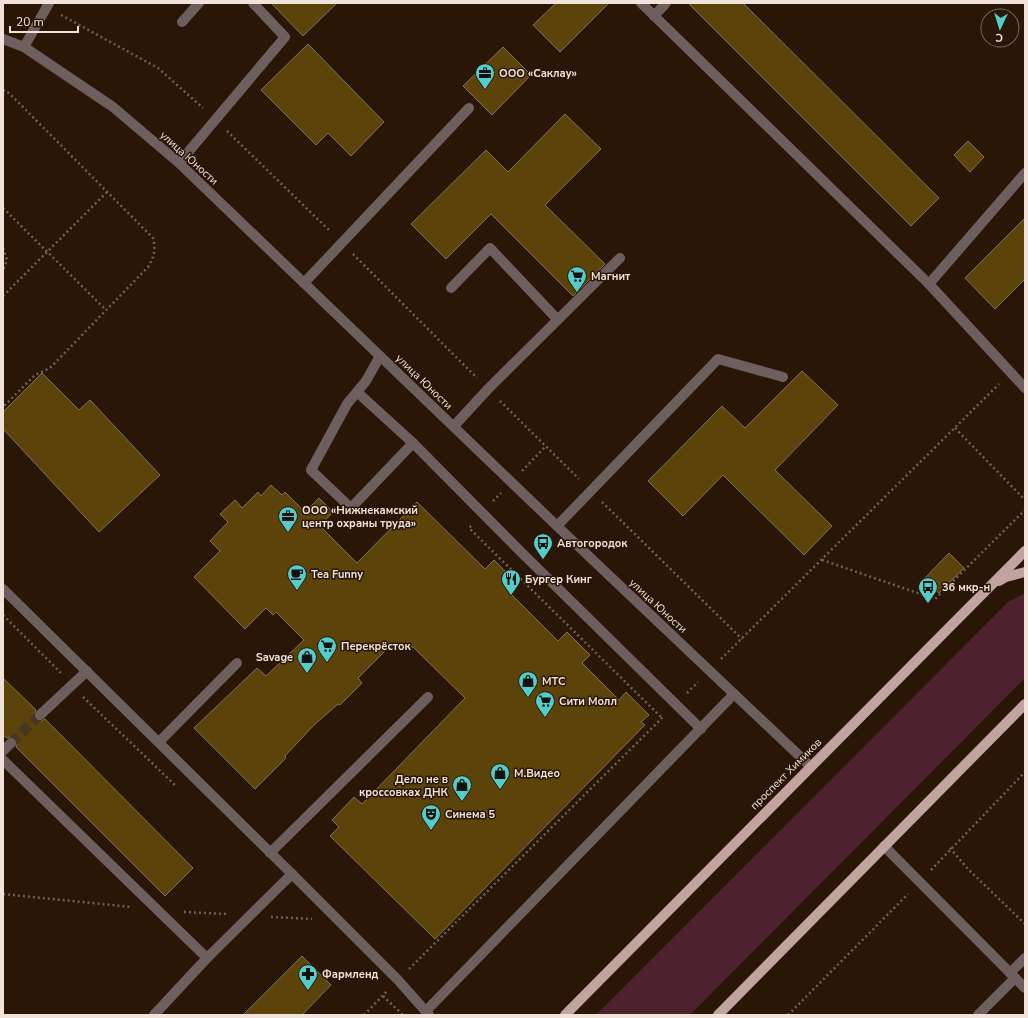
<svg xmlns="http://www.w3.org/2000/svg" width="1028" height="1018" font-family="'Nunito Sans',sans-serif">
	<rect width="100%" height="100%" fill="#291607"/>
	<path fill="#4e212f" d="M1025,593v85l-335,337h-94l412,-413z"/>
	<g fill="#5b430a" stroke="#7f7259">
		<path d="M271,3h66l-34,33z"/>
		<path d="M556,3h53l-49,49 -27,-27z"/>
		<path d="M688,3h55l196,195 -28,28z"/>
		<path d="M308,44l76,78 -33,34 -23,-23 -12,12 -55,-55z"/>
		<path d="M503,47l28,28 -39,40 -29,-29z"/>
		<path d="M565,114l36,35 -56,56 60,59 -32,32 -82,-82 -45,45 -35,-35 75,-74 22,22z"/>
		<path d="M968,141l16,16 -14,15 -16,-17z"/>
		<path d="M1025,218v61l-30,30 -30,-31z"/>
		<path d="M802,371l36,34 -63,65 57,56 -28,29 -81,-80 -40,41 -35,-35 74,-75 23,22z"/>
		<path d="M42,373l37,37 11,-10 70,75 -61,57 -96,-103v-17z"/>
		<path d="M271,485l11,10 3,-3 20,20 14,-14 14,14 -13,14 37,37 60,-61 68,67 9,-9 23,23 -9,8 50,50 9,-9 23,23 -8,8 37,37 7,-8 23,23 -8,7 4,3 -210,214 -105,-103 9,-9 -7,-7 22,-23 8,7 103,-106 -52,-51h-24l-31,31 4,5 -22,22 -2,-1 -24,21 -29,31 1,2 -31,31 -61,-61 63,-60 9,8 38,-36 -28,-28 -3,3 -7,-7 -21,21 -51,-52 26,-26 -10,-10 18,-19 -8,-8 15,-14 7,8 16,-16 3,4z"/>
		<path d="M949,553l15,15 -25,25 -15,-14z"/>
		<path d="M3,678l33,32 -2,6 2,4 5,1 4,-2 148,149 -28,28 -149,-149 1,-5 -2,-4 -5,-1 -3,1 -4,-3z"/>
		<path d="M302,956l29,29 -29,30h-59z"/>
	</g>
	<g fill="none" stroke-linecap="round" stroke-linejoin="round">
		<path stroke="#473527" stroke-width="10" stroke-dasharray="10 5" stroke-linecap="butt" d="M11,743l29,-28"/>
		<g stroke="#716053" stroke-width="2.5" stroke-dasharray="2 3" stroke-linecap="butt">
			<path d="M61,15l97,53 45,40"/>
			<path d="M3,90l6,3 144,145c3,12 1,19 -5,29l-98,101 -15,7 -32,32"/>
			<path d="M227,131l104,101"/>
			<path d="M3,208l103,102"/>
			<path d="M3,248l4,12 -4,10"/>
			<path d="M353,254l124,124"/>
			<path d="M3,296l104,-104"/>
			<path d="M500,401l79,78"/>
			<path d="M955,428l70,72"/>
			<path d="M522,471l24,-25"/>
			<path d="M493,501l8,-8"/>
			<path d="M602,502l140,137"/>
			<path d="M471,526l-2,2 193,190"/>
			<path d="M822,560l113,39 90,-89"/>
			<path d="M3,615l58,58"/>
			<path d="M721,659l278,-275"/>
			<path d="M687,693l11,-11"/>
			<path d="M83,697l92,88"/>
			<path d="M950,848l18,21 57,55"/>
			<path d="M931,870l94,-98"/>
			<path d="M3,894l128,13"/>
			<path d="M184,912l43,2"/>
			<path d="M271,917l41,2"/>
			<path d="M409,969l255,-253"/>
			<path d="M383,996l20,19"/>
			<path d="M364,1015l23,-24"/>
			<path d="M788,1015l120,-121"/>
		</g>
		<g stroke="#6d5f5d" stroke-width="10">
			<path d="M641,3l288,281 96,104"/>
			<path d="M654,16l12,-13"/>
			<path d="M182,22l17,-19"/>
			<path d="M3,39l21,8 89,60 66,56 378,363 253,240"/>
			<path d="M24,47l25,-44"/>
			<path d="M179,163l106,-126 -32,-34"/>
			<path d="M304,283l165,-175"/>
			<path d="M929,284l96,-111"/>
			<path d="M451,288l39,-40 67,71"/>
			<path d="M357,392l56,51 -62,65 -40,-38 36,-66 19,-23 14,-25"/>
			<path d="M454,426l34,-37 132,-131"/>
			<path d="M413,443l109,110 179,176"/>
			<path d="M557,526l161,-167 65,18"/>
			<path d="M3,589l289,285 106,106 31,35"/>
			<path d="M40,715l47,-44"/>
			<path d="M159,742l78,-79"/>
			<path d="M3,751l8,-8"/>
			<path d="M3,760l204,198"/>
			<path d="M884,846l141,142"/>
			<path d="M270,853l158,-156"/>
			<path d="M1010,973l15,-15"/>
			<path d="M426,1011l308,-317"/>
			<path d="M154,1015l53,-57 85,-84"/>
			<path d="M978,1015l37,-37"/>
		</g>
		<g stroke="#c1a49f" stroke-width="10">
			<path d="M999,581l7,-4 19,-5"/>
			<path d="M565,1015l460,-464"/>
			<path d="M718,1015l307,-311"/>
		</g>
	</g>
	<defs>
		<symbol id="office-pin" viewBox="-11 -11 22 30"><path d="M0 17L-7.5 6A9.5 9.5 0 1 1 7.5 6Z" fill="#53cdc9" stroke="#291607"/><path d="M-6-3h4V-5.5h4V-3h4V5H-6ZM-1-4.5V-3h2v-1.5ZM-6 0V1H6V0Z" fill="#111"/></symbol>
		<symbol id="supermarket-pin" viewBox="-11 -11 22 30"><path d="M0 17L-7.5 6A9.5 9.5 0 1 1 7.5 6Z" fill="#53cdc9" stroke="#291607"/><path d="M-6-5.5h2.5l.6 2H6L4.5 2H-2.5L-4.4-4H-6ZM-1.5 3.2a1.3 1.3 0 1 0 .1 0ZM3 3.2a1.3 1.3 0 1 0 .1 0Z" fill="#111"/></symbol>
		<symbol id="bus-pin" viewBox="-11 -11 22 30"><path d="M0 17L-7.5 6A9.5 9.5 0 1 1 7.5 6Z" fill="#53cdc9" stroke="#291607"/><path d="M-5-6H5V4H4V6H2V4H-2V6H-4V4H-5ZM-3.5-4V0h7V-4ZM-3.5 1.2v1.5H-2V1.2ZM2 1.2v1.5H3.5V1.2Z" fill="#111"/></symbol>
		<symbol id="cafe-pin" viewBox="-11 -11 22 30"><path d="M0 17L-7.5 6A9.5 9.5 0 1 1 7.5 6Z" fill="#53cdc9" stroke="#291607"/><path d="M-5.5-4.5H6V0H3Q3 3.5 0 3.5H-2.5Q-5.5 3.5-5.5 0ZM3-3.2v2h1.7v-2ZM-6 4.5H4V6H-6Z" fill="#111"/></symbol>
		<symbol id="restaurant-pin" viewBox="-11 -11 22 30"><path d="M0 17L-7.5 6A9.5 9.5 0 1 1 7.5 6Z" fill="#53cdc9" stroke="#291607"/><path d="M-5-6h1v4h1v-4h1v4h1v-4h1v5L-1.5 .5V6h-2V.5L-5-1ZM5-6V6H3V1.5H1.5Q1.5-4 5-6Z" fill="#111"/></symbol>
		<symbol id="shop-pin" viewBox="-11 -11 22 30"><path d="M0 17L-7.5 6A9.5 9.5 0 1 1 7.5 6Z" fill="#53cdc9" stroke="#291607"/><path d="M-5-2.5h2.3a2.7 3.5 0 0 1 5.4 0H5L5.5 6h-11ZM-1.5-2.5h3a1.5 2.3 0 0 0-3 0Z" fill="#111"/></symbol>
		<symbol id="theatre-pin" viewBox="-11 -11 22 30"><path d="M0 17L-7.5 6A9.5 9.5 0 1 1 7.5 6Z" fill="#53cdc9" stroke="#291607"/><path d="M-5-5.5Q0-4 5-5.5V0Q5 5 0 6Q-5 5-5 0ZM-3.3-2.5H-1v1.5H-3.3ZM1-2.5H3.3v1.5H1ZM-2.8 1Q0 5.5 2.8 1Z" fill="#111"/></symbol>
		<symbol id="pharmacy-pin" viewBox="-11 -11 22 30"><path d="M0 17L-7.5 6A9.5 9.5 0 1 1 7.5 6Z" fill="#53cdc9" stroke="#291607"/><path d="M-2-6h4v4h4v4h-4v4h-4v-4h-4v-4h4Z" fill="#111"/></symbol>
	</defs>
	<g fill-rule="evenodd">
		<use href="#office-pin" x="474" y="62" width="22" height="30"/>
		<use href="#supermarket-pin" x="566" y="265" width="22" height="30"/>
		<use href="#office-pin" x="277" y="505" width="22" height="30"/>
		<use href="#bus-pin" x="532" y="532" width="22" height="30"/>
		<use href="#cafe-pin" x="286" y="563" width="22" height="30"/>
		<use href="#restaurant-pin" x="500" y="568" width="22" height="30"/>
		<use href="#bus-pin" x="917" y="576" width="22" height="30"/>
		<use href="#supermarket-pin" x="316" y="635" width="22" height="30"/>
		<use href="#shop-pin" x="296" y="646" width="22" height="30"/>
		<use href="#shop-pin" x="517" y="670" width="22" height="30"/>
		<use href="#supermarket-pin" x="534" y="690" width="22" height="30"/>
		<use href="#shop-pin" x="489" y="762" width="22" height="30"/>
		<use href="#shop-pin" x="451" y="774" width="22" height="30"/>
		<use href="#theatre-pin" x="420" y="803" width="22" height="30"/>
		<use href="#pharmacy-pin" x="297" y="963" width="22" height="30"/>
	</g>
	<g text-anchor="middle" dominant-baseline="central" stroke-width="3" stroke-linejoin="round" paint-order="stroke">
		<g font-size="11" font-weight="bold" fill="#f1e3da" stroke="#291607" text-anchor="start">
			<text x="499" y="73">ООО «Саклау»</text>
			<text x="591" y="276">Магнит</text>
			<text x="302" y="510">ООО «Нижнекамский<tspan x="302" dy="13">центр охраны труда»</tspan></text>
			<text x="557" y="543">Автогородок</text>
			<text x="311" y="574">Tea Funny</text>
			<text x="525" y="579">Бургер Кинг</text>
			<text x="942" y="587">36 мкр-н</text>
			<text x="341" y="646">Перекрёсток</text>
			<text x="293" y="657" text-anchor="end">Savage</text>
			<text x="542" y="681">МТС</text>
			<text x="559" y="701">Сити Молл</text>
			<text x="514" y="773">М.Видео</text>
			<text x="448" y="779" text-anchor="end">Дело не в<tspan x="448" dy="13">кроссовках ДНК</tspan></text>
			<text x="445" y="814">Синема 5</text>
			<text x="322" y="974">Фармленд</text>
		</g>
		<g font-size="11" fill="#f1e3da" stroke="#291607">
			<text transform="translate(189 158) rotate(42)">улица Юности</text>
			<text transform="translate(424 382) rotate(44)">улица Юности</text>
			<text transform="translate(658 606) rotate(43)">улица Юности</text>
			<text transform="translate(786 774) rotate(-45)">проспект Химиков</text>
		</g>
	</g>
	<rect width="1028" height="1018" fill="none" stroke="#f1e3da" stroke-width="8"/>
	<g transform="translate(1000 28) rotate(184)"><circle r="19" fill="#291607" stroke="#79685b"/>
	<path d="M0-3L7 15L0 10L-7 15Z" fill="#53cdc9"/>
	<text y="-6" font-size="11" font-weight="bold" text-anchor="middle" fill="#f1e3da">С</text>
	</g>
	<path d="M10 26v6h68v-6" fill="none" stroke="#f1e3da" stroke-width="2"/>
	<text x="16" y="26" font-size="12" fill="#f1e3da" stroke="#291607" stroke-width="3" paint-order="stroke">20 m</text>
</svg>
